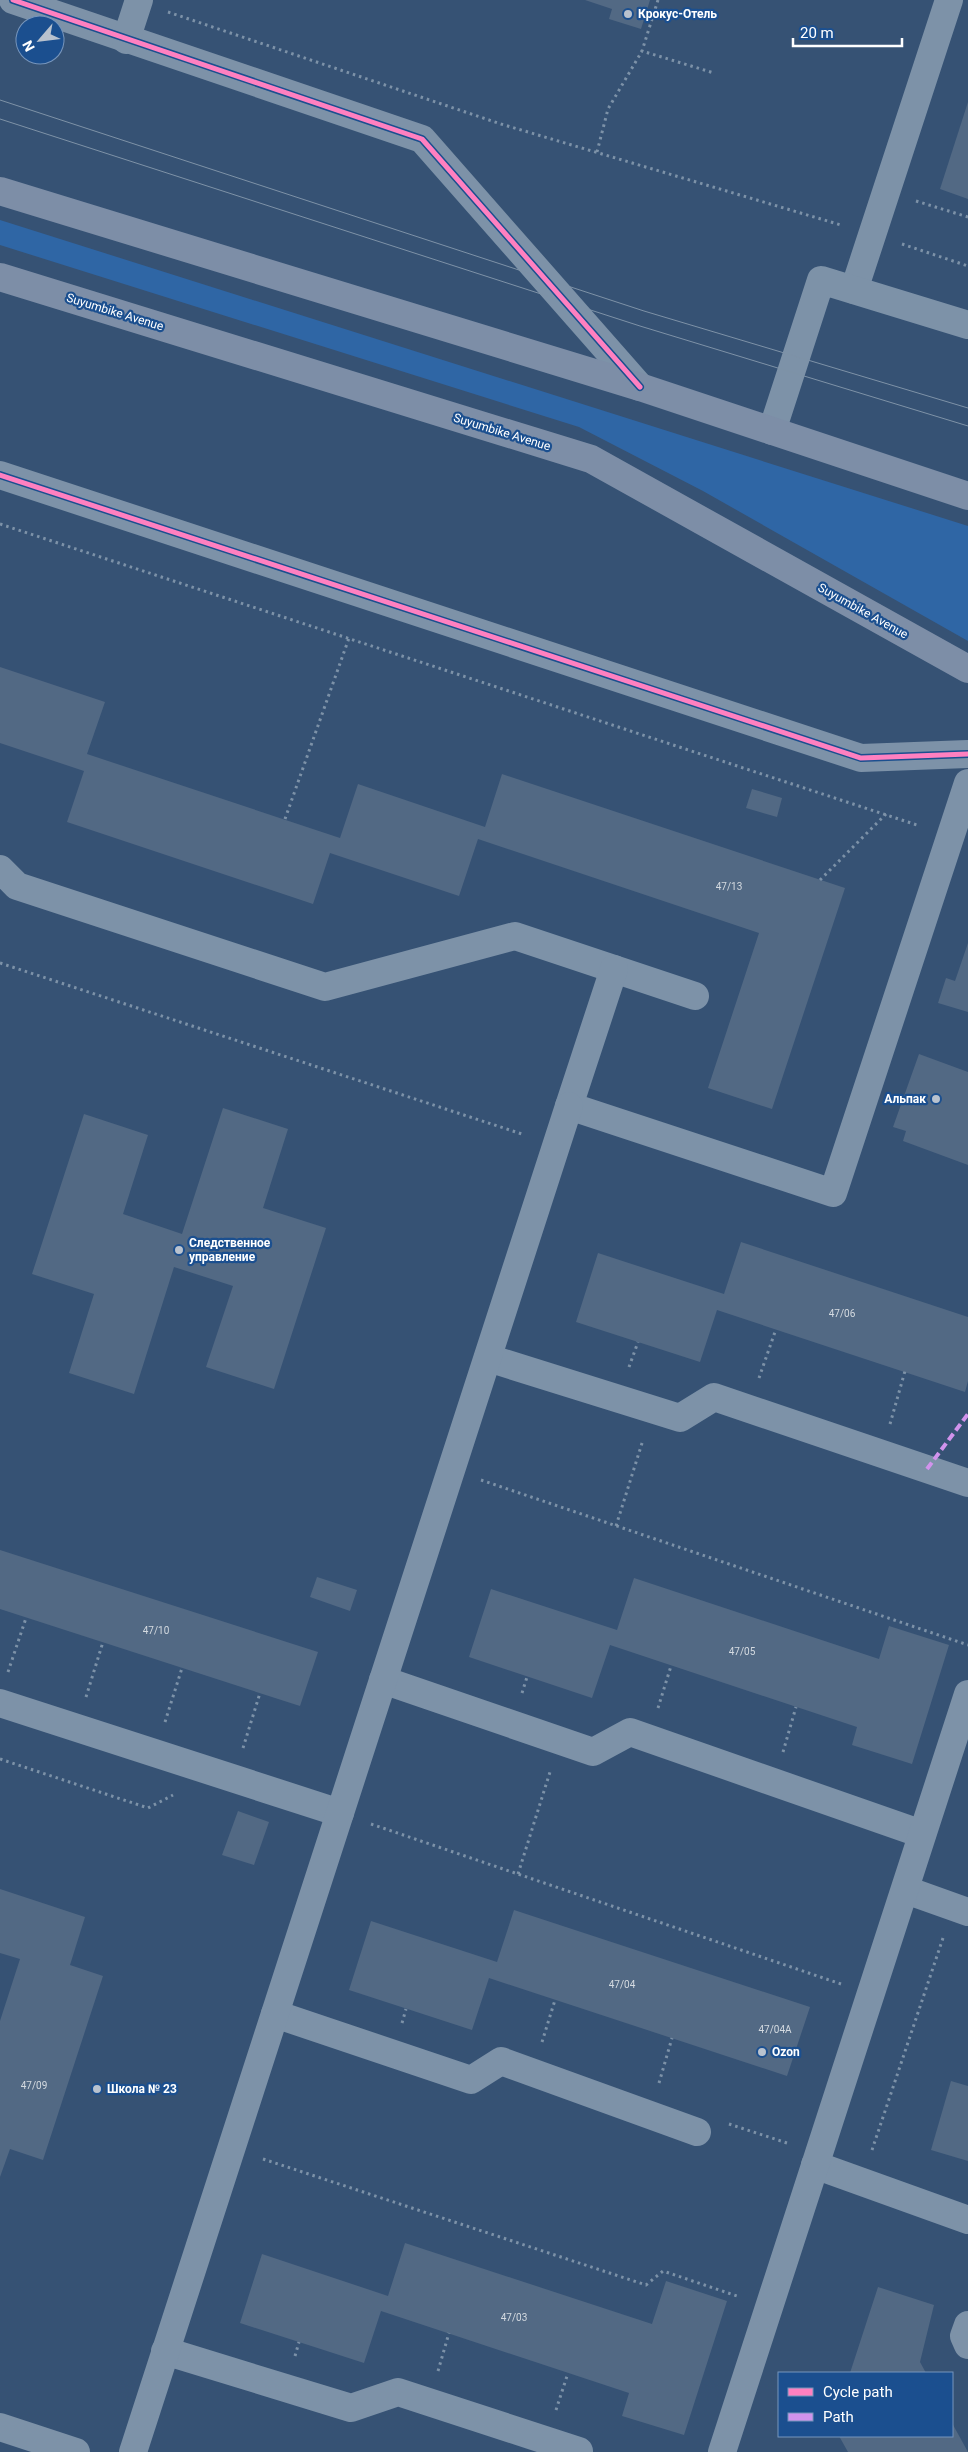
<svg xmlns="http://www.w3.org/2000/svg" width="968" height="2452" font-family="Roboto,sans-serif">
	<rect width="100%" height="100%" fill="#365274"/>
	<path fill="#2f66a5" d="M0,220l968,306v115l-265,-150 -124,-64 -579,-182z"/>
	<g fill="#526984">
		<path d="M585,0h65l-9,29 -32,-10 3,-10z"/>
		<path d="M968,102v97l-28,-10z"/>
		<path d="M0,667l105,35 -18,52 253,84 18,-54 127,43 17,-53 343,114 -73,221 -64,-21 51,-155 -281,-94 -19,57 -129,-43 -17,51 -246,-82 17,-51 -84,-28z"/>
		<path d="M752,789l30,9 -5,19 -31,-9z"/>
		<path d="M968,943v69l-30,-9 8,-25 9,3z"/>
		<path d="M919,1054l49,18v93l-65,-24 3,-10 -13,-4z"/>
		<path d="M223,1108l65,21 -25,79 63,20 -52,161 -68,-22 27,-81 -59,-19 -40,127 -65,-21 25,-79 -62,-20 52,-160 64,21 -25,79 59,20z"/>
		<path d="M741,1242l227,75v64l-3,11 -248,-82 -17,52 -124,-40 22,-69 126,41z"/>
		<path d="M0,1550l318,102 -18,54 -300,-97z"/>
		<path d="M317,1577l40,13 -7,21 -40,-14z"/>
		<path d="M634,1578l245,81 10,-33 60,19 -37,119 -60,-19 5,-18 -247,-82 -18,53 -123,-41 22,-68 126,41z"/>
		<path d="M238,1811l31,11 -15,43 -32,-10z"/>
		<path d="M0,1889l85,28 -15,48 33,11 -60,184 -33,-11 -10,28v-156l20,-62 -20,-6z"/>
		<path d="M514,1910l296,97 -23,69 -298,-98 -17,52 -123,-40 22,-69 126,41z"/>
		<path d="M951,2081l17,5v75l-37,-11z"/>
		<path d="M405,2243l247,81 14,-43 61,20 -43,134 -62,-19 7,-23 -248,-82 -17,52 -124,-40 22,-69 126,42z"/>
		<path d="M878,2287l56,18 -14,57 6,11h-76z"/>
		<path d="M952,2423l16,29h-120l-9,-16h113z"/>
	</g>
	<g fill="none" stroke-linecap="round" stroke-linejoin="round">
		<g stroke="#7d92a8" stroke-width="3" stroke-dasharray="2.5 4" stroke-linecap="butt">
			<path d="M658,0l-16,51 72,22"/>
			<path d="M168,12l333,112 340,101"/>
			<path d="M597,152l11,-43 34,-58"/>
			<path d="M916,201l52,16"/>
			<path d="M902,244l66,22"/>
			<path d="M0,524l920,302"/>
			<path d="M285,819l64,-181"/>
			<path d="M820,880l66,-66"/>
			<path d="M0,963l525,172"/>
			<path d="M629,1367l9,-25"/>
			<path d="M759,1378l17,-49"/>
			<path d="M890,1424l15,-53"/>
			<path d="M481,1480l487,165"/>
			<path d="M616,1526l27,-86"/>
			<path d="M8,1672l18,-54"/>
			<path d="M522,1693l5,-16"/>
			<path d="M86,1697l17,-55"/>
			<path d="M658,1708l13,-42"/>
			<path d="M165,1722l17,-54"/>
			<path d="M243,1748l17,-55"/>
			<path d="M783,1752l13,-45"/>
			<path d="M0,1759l148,49 25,-13"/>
			<path d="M371,1824l470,160"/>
			<path d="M518,1874l32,-102"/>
			<path d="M402,2023l4,-14"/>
			<path d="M542,2042l13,-42"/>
			<path d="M659,2083l13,-45"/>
			<path d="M729,2124l58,19"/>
			<path d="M872,2150l71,-212"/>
			<path d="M263,2159l383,126 17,-14 74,25"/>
			<path d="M295,2356l4,-14"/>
			<path d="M438,2371l11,-38"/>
			<path d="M556,2410l12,-37"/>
		</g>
		<g stroke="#7d92a8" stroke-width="28">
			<path d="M13,0l409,139 218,248"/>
			<path d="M126,40l13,-40"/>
			<path d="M854,290l95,-290"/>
			<path d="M772,431l49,-151 147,45"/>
			<path d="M0,475l861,283 107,-4"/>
			<path d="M0,869l17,17 308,101 190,-51 180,60"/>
			<path d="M614,969l-45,137 264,87 135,-410"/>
			<path d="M488,1358l192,60 34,-21 254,86"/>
			<path d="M383,1680l210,72 37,-20 292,102"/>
			<path d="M0,1703l340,110"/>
			<path d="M906,1890l62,22"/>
			<path d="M275,2014l196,66 30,-19 196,71"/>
			<path d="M815,2165l153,55"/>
			<path d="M968,2325l-4,11 4,9"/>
			<path d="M165,2351l186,57 47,-16 181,59"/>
			<path d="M0,2427l76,25"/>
			<path d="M133,2452l436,-1346"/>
			<path d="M722,2452l246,-758"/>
		</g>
		<g stroke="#7d8ea7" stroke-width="28">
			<path d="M0,191l640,196 328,109"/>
			<path d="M0,277l591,182 377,210"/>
		</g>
		<g stroke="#7e92a7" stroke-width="1">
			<path d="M0,100l644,211 324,97"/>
			<path d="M0,119l640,207 328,100"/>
		</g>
		<path stroke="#d193ec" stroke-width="4" stroke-dasharray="8 4" stroke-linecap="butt" d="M927,1469l41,-55"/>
		<defs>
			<g id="cycleway">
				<path d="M13,0l409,139 218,248"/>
				<path d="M0,475l861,283 107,-4"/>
			</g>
		</defs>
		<use href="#cycleway" stroke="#1b4f8f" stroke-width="8"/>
		<use href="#cycleway" stroke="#ff80c0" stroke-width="5"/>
	</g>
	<g fill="#b9c2ce" stroke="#1b4f8f" stroke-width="2">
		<circle cx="628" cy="14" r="5"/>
		<circle cx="936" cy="1099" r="5"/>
		<circle cx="179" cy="1250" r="5"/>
		<circle cx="762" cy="2052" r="5"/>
		<circle cx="97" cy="2089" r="5"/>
	</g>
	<g text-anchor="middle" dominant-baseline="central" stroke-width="4.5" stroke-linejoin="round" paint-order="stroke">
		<g font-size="10" fill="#d4dae0">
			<text x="729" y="886">47/13</text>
			<text x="842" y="1313">47/06</text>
			<text x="156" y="1630">47/10</text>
			<text x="742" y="1651">47/05</text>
			<text x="622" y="1984">47/04</text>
			<text x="775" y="2029">47/04А</text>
			<text x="34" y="2085">47/09</text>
			<text x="514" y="2317">47/03</text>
		</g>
		<g font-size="12" font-weight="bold" fill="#fff" stroke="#1b4f8f" text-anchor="start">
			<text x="638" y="14">Крокус-Отель</text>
			<text x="926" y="1099" text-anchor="end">Альпак</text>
			<text x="189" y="1243">Следственное<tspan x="189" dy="14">управление</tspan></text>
			<text x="772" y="2052">Ozon</text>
			<text x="107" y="2089">Школа № 23</text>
		</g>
		<g font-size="12" fill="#fff" stroke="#1b4f8f">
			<text transform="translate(115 312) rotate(17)">Suyumbike Avenue</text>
			<text transform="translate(502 432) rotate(17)">Suyumbike Avenue</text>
			<text transform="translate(863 611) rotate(29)">Suyumbike Avenue</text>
		</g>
	</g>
	<rect x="778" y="2372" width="175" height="65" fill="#1b4f8f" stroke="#7695bc"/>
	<rect x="788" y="2388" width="25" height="8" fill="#ff80c0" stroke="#7695bc"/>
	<text x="823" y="2397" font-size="15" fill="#ffffff">Cycle path</text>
	<rect x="788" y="2413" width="25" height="8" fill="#d193ec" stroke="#7695bc"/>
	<text x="823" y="2422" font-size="15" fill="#ffffff">Path</text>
	<g transform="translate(40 40) rotate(242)"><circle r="24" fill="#1b4f8f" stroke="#7695bc"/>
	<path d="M0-4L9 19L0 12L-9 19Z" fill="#b9c2ce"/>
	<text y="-8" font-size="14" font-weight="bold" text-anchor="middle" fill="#ffffff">N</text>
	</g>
	<path d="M793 38v8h109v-8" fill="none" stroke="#ffffff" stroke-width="2.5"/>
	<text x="800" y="38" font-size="15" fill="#ffffff" stroke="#1b4f8f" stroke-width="4" paint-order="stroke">20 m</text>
</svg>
